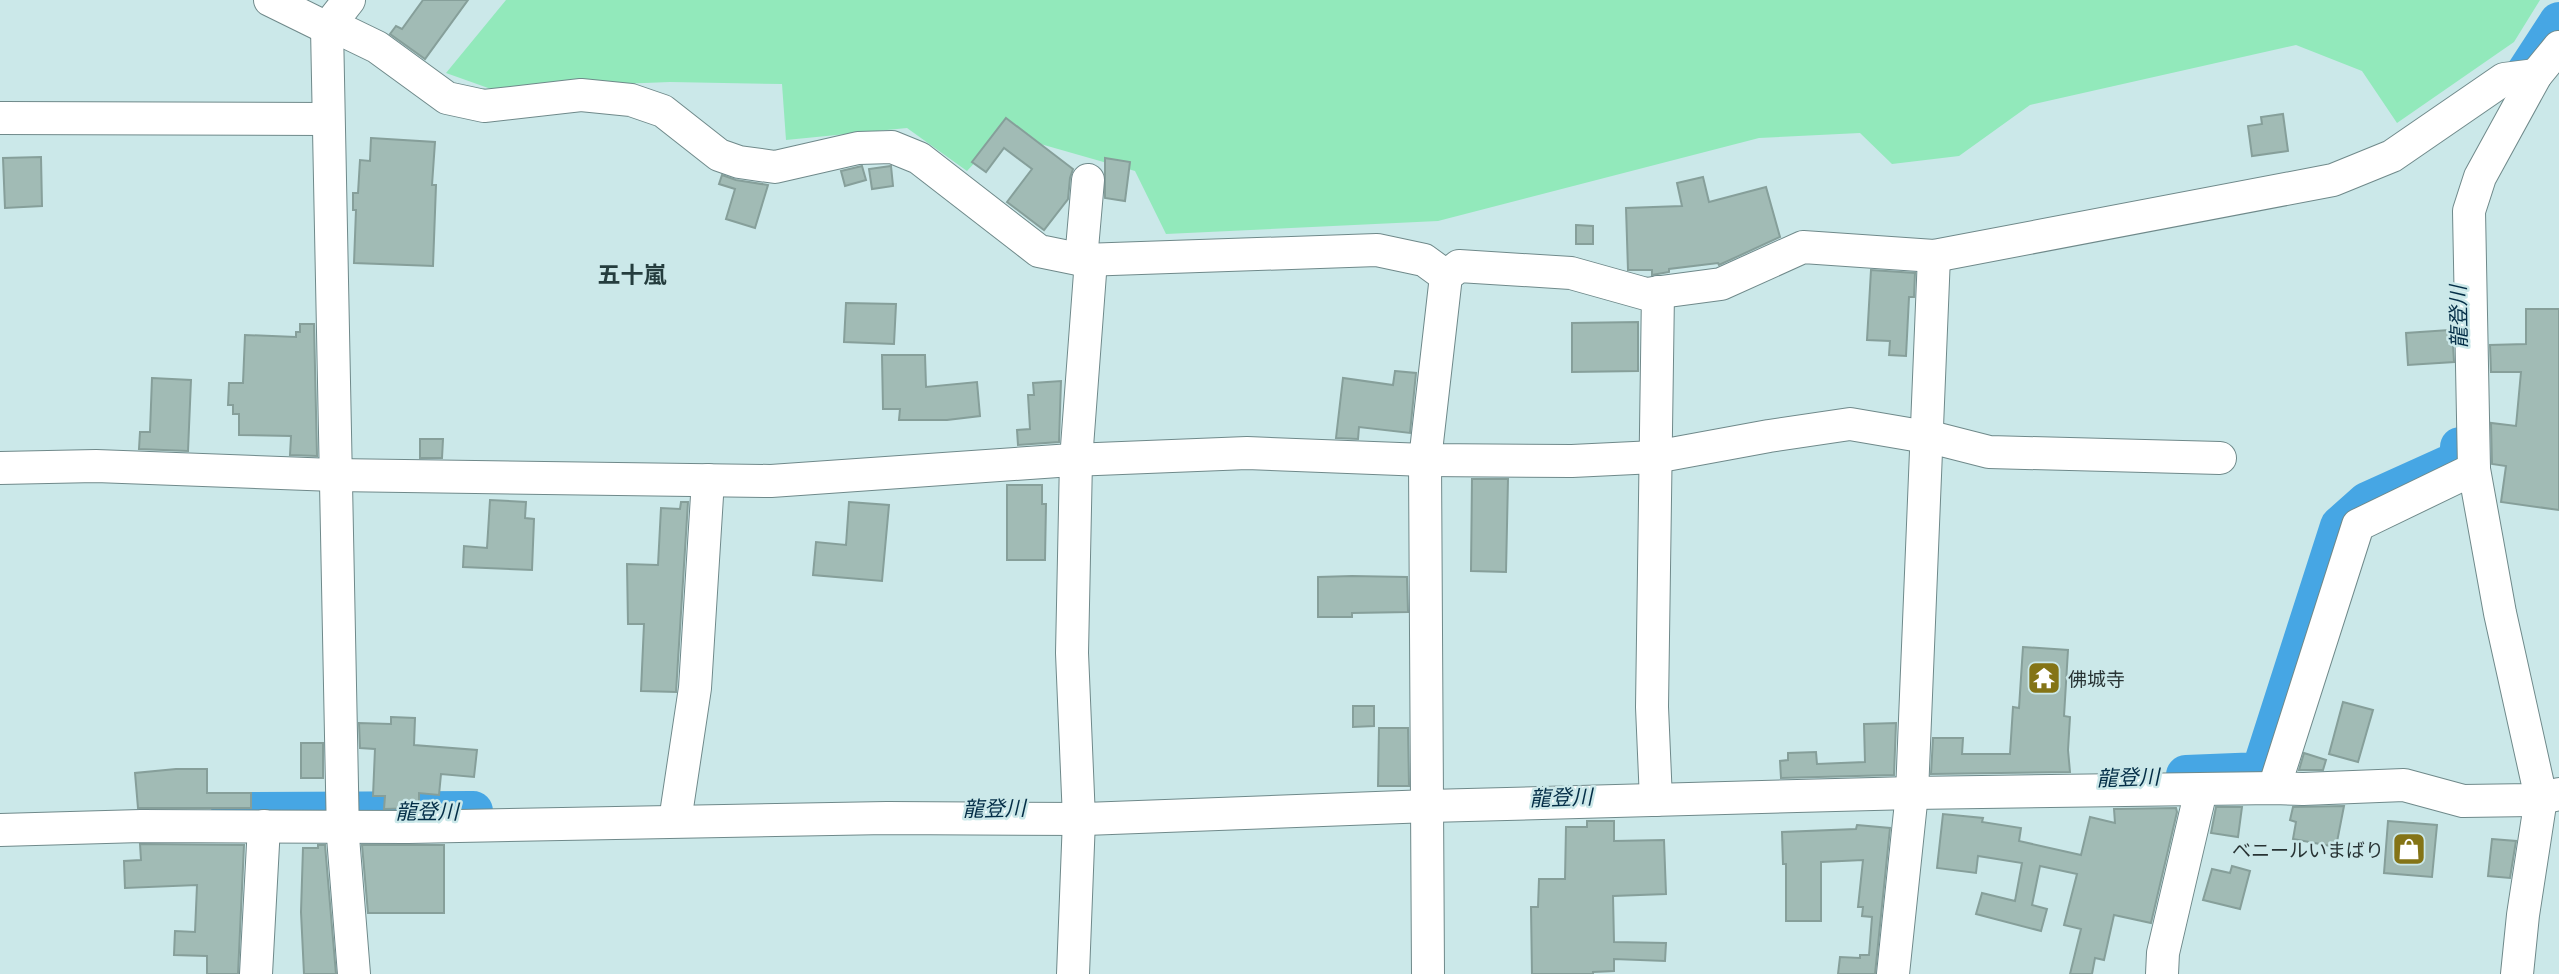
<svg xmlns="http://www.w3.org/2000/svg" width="2559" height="974" font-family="'Golos Text','Noto Sans JP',sans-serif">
	<rect width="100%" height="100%" fill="#cbe8e9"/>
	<path fill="#92e9bb" d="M506,0h2034l-26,42 -117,81 -35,-52 -66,-26 -266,60 -71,51 -67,8 -32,-31 -101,5 -321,83 -272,13 -31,-63 -133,-38 -35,38 -60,-43 -121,12 -4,-56 -112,-2 -179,7 -45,-16z"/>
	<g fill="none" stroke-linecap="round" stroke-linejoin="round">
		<g stroke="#46a6e4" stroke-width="40">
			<path d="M2522,79l37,-57"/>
			<path d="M2186,775l75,-3 79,-246 27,-24 93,-42v-13"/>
			<path d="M231,812l242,-1"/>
		</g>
	</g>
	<g fill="#a1bbb5" stroke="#869f9a" stroke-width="2">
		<path d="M423,0h45l-43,59 -35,-25 6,-8 6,3z"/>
		<path d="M2283,114l5,37 -36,5 -4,-30 14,-2 -1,-7z"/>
		<path d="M1006,118l67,51 -3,9 -2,21 -24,31 -37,-28 25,-33 -28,-21 -18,24 -14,-10z"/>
		<path d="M371,138l64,4 -3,43h4l-3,81 -79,-3 2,-53h-3v-17h5l2,-33 10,1z"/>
		<path d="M41,157l1,49 -37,2 -2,-50z"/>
		<path d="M1105,158l25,4 -5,39 -20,-3z"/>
		<path d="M862,166l4,14 -21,6 -4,-15z"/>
		<path d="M891,166l2,20 -21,3 -3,-20z"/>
		<path d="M722,175l14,5 32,5 -13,43 -29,-9 9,-30 -16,-5z"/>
		<path d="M1703,177l6,25 57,-15 14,50 -61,28 -1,-2 -49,6v3l-17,3v-5h-24l-2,-62 56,-2 -5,-23z"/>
		<path d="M1576,225l17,1v18h-17z"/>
		<path d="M1871,270l44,3 -1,24h-5l-3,59 -17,-1 1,-14 -23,-1z"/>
		<path d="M846,303l50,1 -2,40 -50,-2z"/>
		<path d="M2526,309h33v201l-58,-8 5,-36 -14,-2 -1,-41 25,3 5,-54h-30l-1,-27 36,-1z"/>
		<path d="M1638,322v49l-66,1v-49z"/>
		<path d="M300,324h14l3,132 -27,-1 1,-19 -52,-1v-21h-6v-9h-5l1,-22h14l2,-48 51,2v-5h4z"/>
		<path d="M2449,330l1,15h3l1,17 -46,3 -2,-32z"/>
		<path d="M882,355h43l1,32 51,-5 3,34 -33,4h-48l1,-11h-17z"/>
		<path d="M1395,371l21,2 -6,60 -51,-6 -1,12 -22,-1 7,-60 50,7z"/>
		<path d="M152,378l39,2 -3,71 -49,-2 1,-17h10z"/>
		<path d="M1061,381l-2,61 -41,3 -1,-15 13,-1 -2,-34h6l-1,-12z"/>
		<path d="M420,439h23l-1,19h-22z"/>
		<path d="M1472,479h36l-2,93 -35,-1z"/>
		<path d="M1007,485h35v19h4l-1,56h-38z"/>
		<path d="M490,500l36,2 -1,16 9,1 -2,51 -69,-3 1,-21 23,2z"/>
		<path d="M681,502h7l-12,190 -35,-1 3,-67h-16l-1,-60 31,1 3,-57 19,1z"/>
		<path d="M849,502l40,3 -7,76 -69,-6 3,-33 30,3z"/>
		<path d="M1352,576l55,1 1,35 -56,1v4h-34v-40z"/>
		<path d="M2023,647l45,3 -4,66 6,1 -2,33 2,22 -139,2 2,-36h30l-1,16h48l3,-47 6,1z"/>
		<path d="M2343,702l30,8 -15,52 -29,-8z"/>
		<path d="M1353,706h21v20l-21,1z"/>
		<path d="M391,717l24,1 -1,27 63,5 -3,27 -33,-3 -2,21 -20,-2v15l-35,1 1,-13h-12l2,-47 -15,-1 -1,-25 32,1z"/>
		<path d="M1896,723l-2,52 -113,3 -1,-17 8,-1v-7l28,-1 1,12 48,-2 -1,-38z"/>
		<path d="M1379,728h29l1,58h-31z"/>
		<rect x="301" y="743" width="22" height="35"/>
		<path d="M2304,753l22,7 -3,10h-24z"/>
		<path d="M176,769h31v24h44v15h-113l-3,-35z"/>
		<path d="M2344,806l-8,41 -43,-8 3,-17 -6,-2 3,-13z"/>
		<path d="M2216,807h26l-4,30 -27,-4z"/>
		<path d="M2176,808l1,4 -26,111 -37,-8 -10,45 -9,-2 -3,16h-22l11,-45 -17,-4 13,-51 -37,-8 -8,39 15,4 -6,22 -65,-17 6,-21 33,8 7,-38 -44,-7 -2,17 -39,-5 6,-54 40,4 -1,4 39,6 -2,13 62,14 9,-38 25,6 -1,-14z"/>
		<path d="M1587,821h27v20l50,-1 2,54 -53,2 1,46 52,1 -1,18 -51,-2v12l-21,1v2h-61l-1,-67h7l1,-28h26l1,-52h21z"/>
		<path d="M2388,821l49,4 -5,52 -48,-4z"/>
		<path d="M1857,825l33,3 -15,146h-37l2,-17 20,1v-3h9l3,-38 -10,-1 1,-9h-5l5,-47 -42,2v59h-35v-57h-3l-1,-32 74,-3z"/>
		<path d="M2492,839l24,2 -6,37 -22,-2z"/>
		<path d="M140,844l104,1 -6,129h-31v-18l-33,-1 1,-24 20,1 2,-47 -72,3 -1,-27 17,-1z"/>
		<path d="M318,845h7l11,129h-32l-3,-62 2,-64h15z"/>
		<path d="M362,845h82v68h-76z"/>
		<path d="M2232,866l18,5 -10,38 -37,-9 9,-31 18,4z"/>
	</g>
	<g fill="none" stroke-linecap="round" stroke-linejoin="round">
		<defs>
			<g id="minor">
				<path d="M270,0l57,28 19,4 31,15 70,51 37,8 97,-11 50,5 32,11 56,44 20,7 36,5 83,-19 34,-1 27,11 120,93 44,9 294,-10 47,10 22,16"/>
				<path d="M349,0l-22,28 16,809 11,137"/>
				<path d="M0,118l328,1"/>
				<path d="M1081,260l7,-80"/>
				<path d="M0,468l96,-2 238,9 437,6 301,-21 175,-7 178,7 147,1 83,-4 114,-21 81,-12 88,15 51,13 231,6"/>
				<path d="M2474,469l26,144 41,185 -18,117 -6,59"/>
				<path d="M2274,788l84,-263 116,-56 -5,-258 11,-34 56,-102 23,-28"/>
				<path d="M1656,800l-4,-93 6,-415"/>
				<path d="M675,821l20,-133 13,-208"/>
				<path d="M0,830l141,-4 267,1 479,-9 198,1 344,-13 483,-13 362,-5 29,1 101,-4 59,16 69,-1 27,-6"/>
				<path d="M256,974l8,-148"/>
				<path d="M1073,974l6,-155 -7,-166 4,-193 15,-200"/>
				<path d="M1428,974l-3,-514 21,-184 13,-10 112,7 75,21 75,-10 82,-37 131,9 399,-76 59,-24 112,-77 32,-4"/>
				<path d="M1893,974l19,-181 22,-537"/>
				<path d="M2162,974l1,-21 38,-163"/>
			</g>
		</defs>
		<use href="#minor" stroke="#6f898a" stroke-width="34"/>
		<use href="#minor" stroke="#fff" stroke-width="32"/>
	</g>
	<defs>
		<symbol id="temple-square" viewBox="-11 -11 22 22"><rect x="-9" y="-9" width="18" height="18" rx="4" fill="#847416" stroke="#cbe8e9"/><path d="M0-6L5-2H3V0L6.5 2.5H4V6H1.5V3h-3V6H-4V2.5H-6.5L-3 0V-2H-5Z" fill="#fff"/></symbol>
		<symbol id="shop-square" viewBox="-11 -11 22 22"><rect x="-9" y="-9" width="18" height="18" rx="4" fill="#847416" stroke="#cbe8e9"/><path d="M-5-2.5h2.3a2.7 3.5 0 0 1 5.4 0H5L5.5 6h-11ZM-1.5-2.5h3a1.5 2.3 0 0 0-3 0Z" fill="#fff"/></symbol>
	</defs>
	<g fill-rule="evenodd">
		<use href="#temple-square" x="2025" y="659" width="38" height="38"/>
		<use href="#shop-square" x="2390" y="830" width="38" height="38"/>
	</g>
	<g text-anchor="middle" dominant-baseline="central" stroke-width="5" stroke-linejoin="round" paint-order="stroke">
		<g font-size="19" fill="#283334" stroke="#cbe8e9" text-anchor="start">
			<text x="2068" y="678">佛城寺</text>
			<text x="2384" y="849" text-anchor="end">べニールいまばり</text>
		</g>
		<g font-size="21" font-style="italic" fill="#042e47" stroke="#cbe8e9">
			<text transform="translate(2458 317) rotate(-91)">龍登川</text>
			<text transform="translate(2128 777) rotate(-2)">龍登川</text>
			<text transform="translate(1561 797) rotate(-2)">龍登川</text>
			<text transform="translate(994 808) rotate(-1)">龍登川</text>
			<text x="427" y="811">龍登川</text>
		</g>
		<g font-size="23" font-weight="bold" fill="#253d3e" stroke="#cbe8e9">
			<text x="632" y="274">五十嵐</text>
		</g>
	</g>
</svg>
